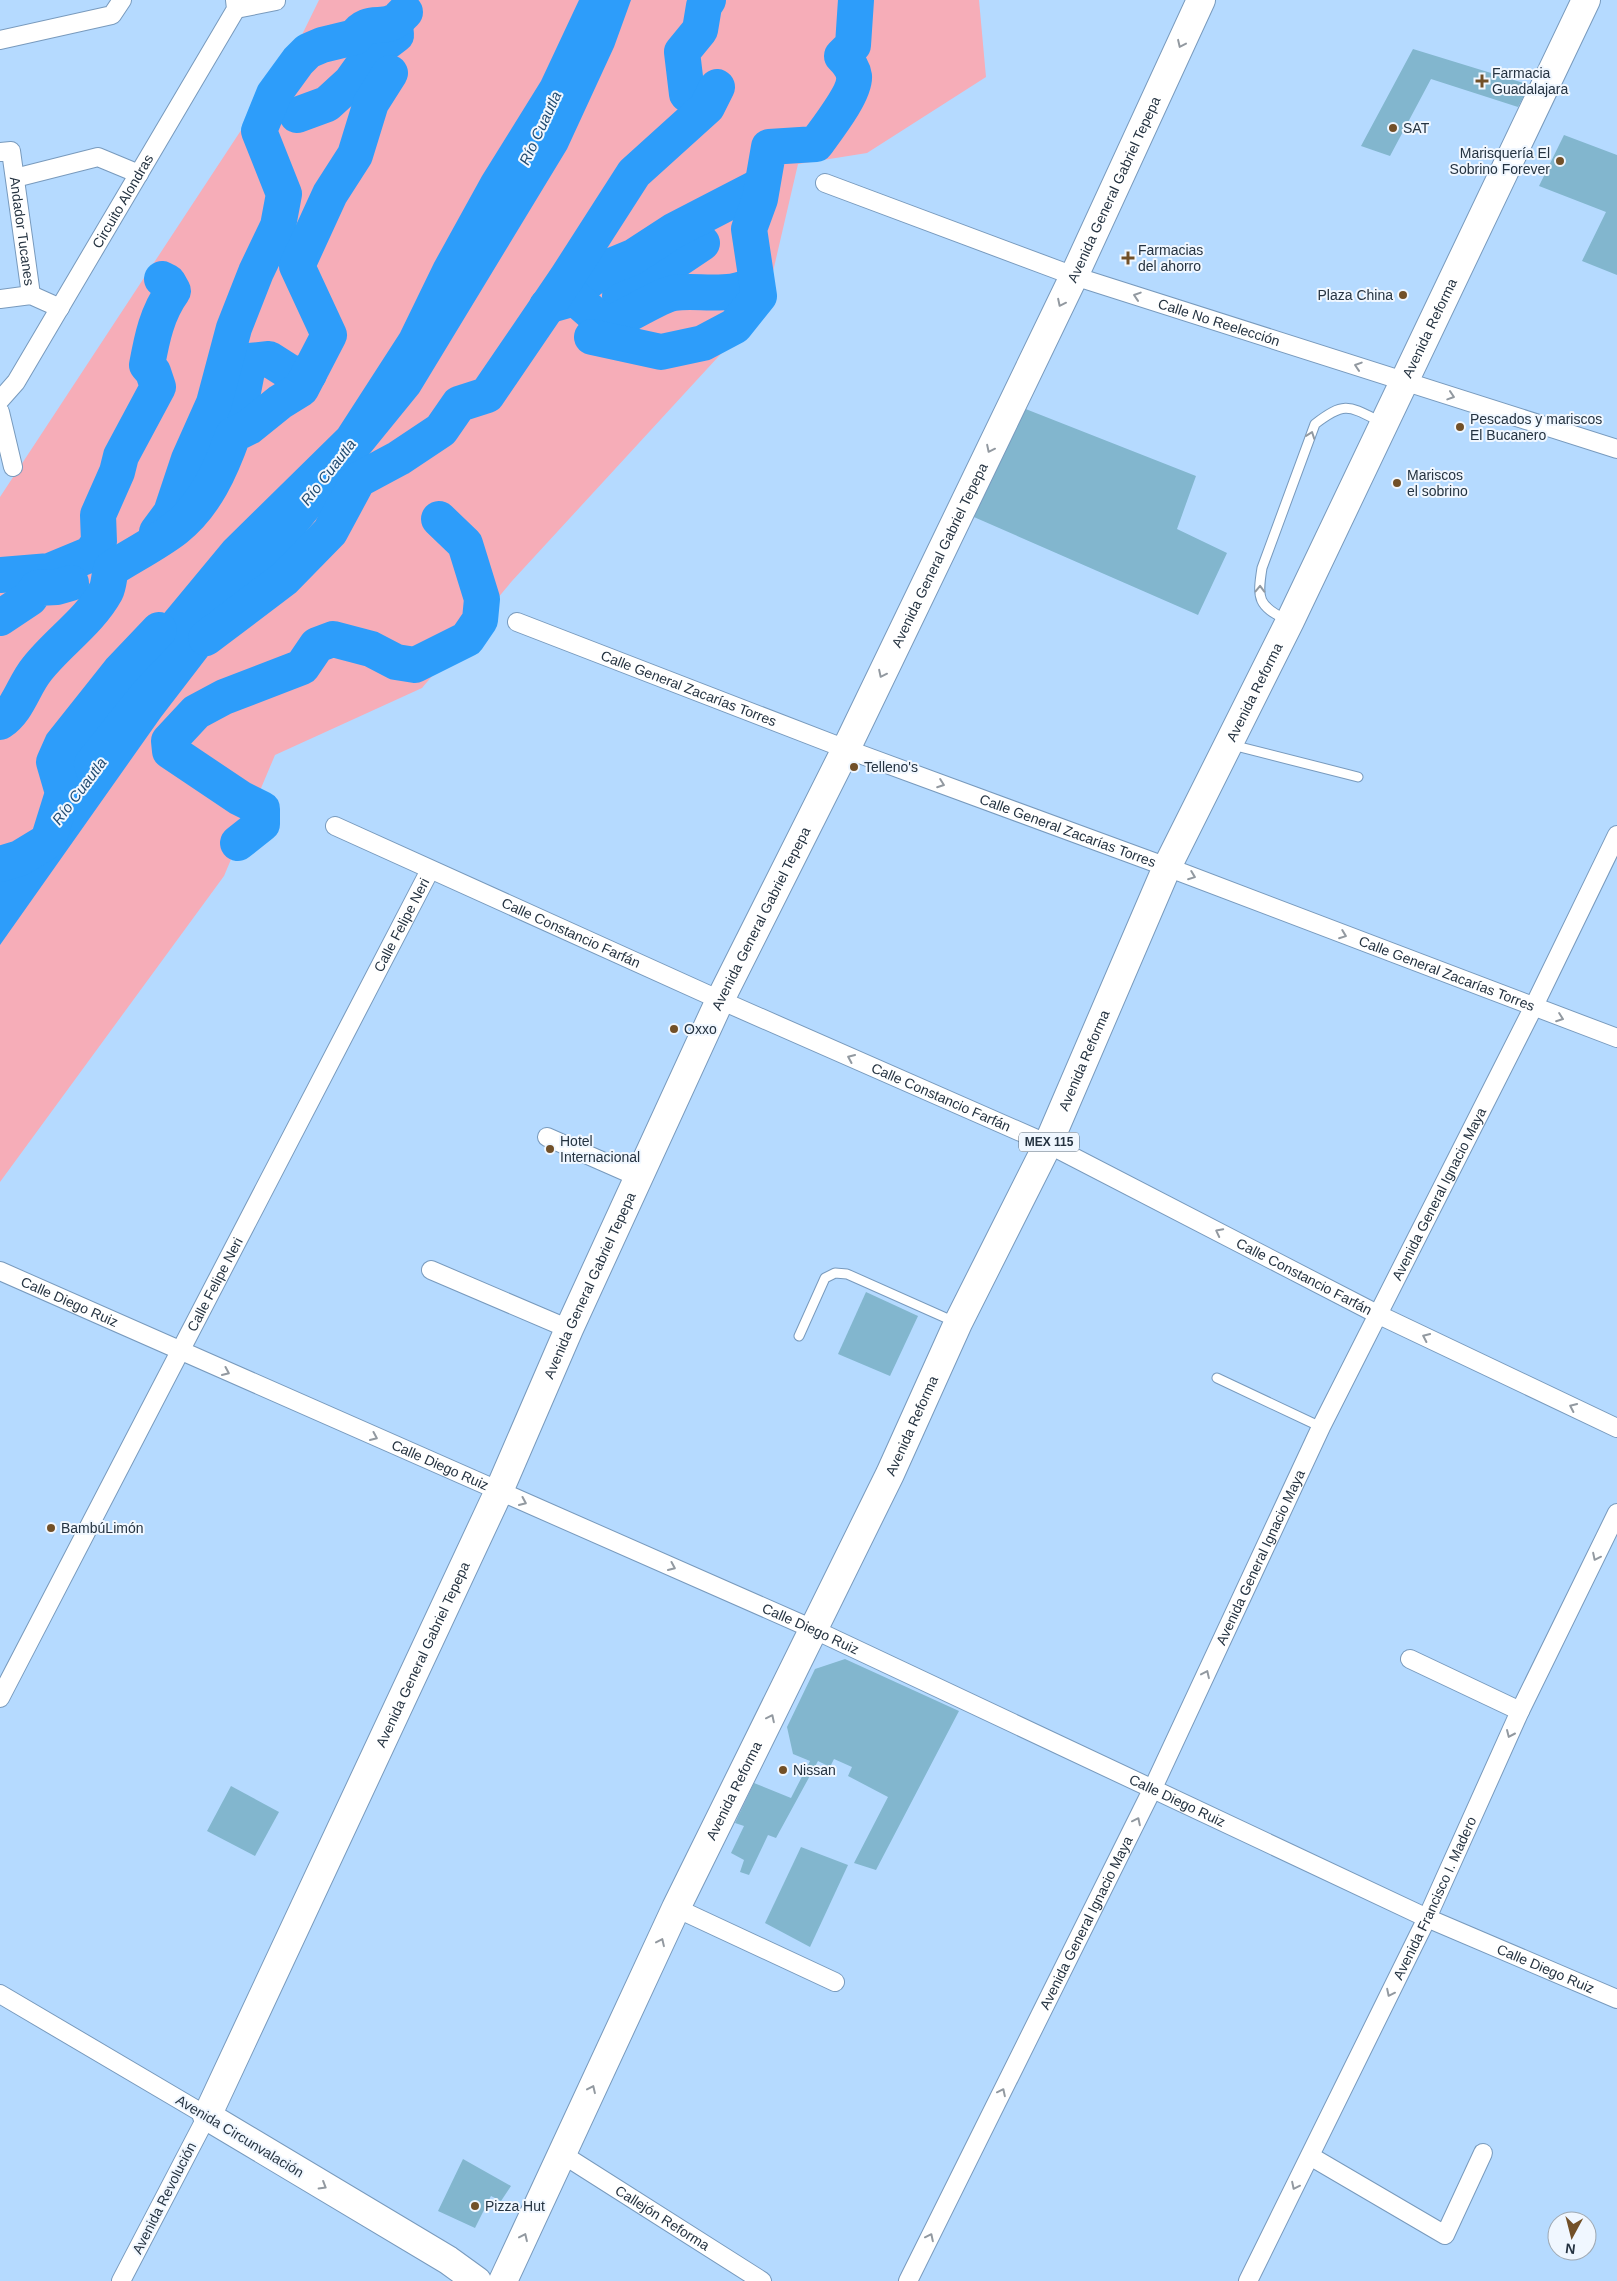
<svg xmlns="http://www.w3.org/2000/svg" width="1617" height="2281" font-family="Arial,sans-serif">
	<rect width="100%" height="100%" fill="#b5daff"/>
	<path fill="#f6adb8" d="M319,0h660l7,77 -119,76 -69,11 -33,142 -253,275 -90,107 -147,67 -51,121 -224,306v-685l297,-452z"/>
	<path fill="#2d9dfa" d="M579,0h52l-17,47 -47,102 -148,244 -162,199 -96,125 -161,228v-63l41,-58 23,-52 68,-120 92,-111 114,-112 62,-96 34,-70 48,-87 59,-95z"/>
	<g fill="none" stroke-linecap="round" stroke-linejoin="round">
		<g stroke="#2d9dfa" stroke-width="36">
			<path d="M687,94l-5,-42 18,-22 4,-24 4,-6"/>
			<path d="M297,115l30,-11 24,-22 20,-28 25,-19 -1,-10"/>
			<path d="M620,296l12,-6 70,-47"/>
			<path d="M575,298l3,-9 26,-20 29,-12 40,-26 89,-46"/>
			<path d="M547,306l28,-8 32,28c14,-7 54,-31 67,-33 23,-4 66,7 82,-13"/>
			<path d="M592,337l69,15 42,-9 32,-17 24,-30 -10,-67 11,-30 9,-52 47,-3c10,-14 40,-52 38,-68 -1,-8 -7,-15 -12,-20l11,-11 3,-45"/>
			<path d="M240,407l9,-46 20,-2 22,14 18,1"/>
			<path d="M157,532l14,-19 18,-54 25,-56 20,-75 22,-56 22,-46 6,-32 -25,-63 15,-37 24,-33 10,-10 14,-6 33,-8c12,-19 26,-7 40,-16 4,-2 7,-6 10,-9"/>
			<path d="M0,575l50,-4 41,-17 8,-12 -1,-27 19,-43 4,-16 37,-69 -5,-15 -6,-7c5,-27 10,-52 26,-74l-5,-9 -6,-3"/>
			<path d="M0,618l30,-20 7,-10 20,-1 14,-4"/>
			<path d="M206,638l78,-59 46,-47 28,-52 41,-22 42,-28 18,-26 28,-9 79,-116 68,-106 73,-66 10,-20"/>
			<path d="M0,722c19,-13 23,-36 37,-53 21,-27 52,-47 69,-78 3,-6 3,-15 5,-22 20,-13 46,-26 65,-41 29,-23 45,-59 57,-93l16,-8 31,-25 21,-13 28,-54 -32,-69 33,-72 25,-39 16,-52 19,-30"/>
			<path d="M238,843l24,-19v-15l-22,-11 -70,-47 -1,-10 27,-29 28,-15 78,-30 15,-22 16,-6 38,10 25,13 19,3 52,-26 13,-19 2,-21 -17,-55 -26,-25"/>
			<path d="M0,864l20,-6 28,-17 15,-48 -9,-31 8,-18 58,-73 39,-41"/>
		</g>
	</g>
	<g fill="#82b6ce">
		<path d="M1413,49l117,36 -12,22 -87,-28 -41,77 -29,-10z"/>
		<path d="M1564,135l53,20v120l-35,-14 24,-49 -67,-26z"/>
		<path d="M1018,406l178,70 -19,53 50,24 -29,62 -231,-101z"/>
		<path d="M866,1292l52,24 -28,60 -52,-22z"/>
		<path d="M845,1659l114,52 -83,159 -22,-7 34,-66 -40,-21 4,-9 -18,-8 -4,8 -12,-6 -42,77 -8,-3 -19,40 -9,-3 4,-12 -13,-7 13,-27 -9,-3 19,-40 37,15 19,-37 -17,-7 -6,-27 28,-58z"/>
		<path d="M231,1786l48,26 -24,44 -48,-25z"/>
		<path d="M801,1847l47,18 -38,82 -45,-24z"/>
		<path d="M463,2159l48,27 -10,15 -10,-5 -16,32 -37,-17z"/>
	</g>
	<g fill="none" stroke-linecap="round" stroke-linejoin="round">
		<defs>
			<g id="lane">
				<path d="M1287,620c-29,-14 -30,-21 -25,-52l53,-144c30,-23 34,-18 66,-2"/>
				<path d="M1232,745l126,32"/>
				<path d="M799,1336l26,-58 10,-5 12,1 108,48"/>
				<path d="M1217,1378l104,49"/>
			</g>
			<g id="street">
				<path d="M236,9l40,-8"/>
				<path d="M0,40l112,-25 10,-15"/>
				<path id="s1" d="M0,152l11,-1 20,144"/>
				<path d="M15,178l83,-21 41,17"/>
				<path id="s2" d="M825,183l249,93 543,173"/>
				<path d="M0,299l31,-4 29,13"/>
				<path id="s3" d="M0,400l16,-18 220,-373 -1,-9"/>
				<path d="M0,412l13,55"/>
				<path id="s4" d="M517,622l329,127 321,118 450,171"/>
				<path id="s5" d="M335,826l385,174 328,144 329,170 240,114"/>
				<path d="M547,1137l91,40"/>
				<path d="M431,1270l138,59"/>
				<path id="s6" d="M0,1271l815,359 612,288 190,81"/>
				<path d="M1410,1659l110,52"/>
				<path id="s7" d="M0,1698l430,-828"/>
				<path d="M676,1908l159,74"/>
				<path d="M0,1994l207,122 -86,165"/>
				<path id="s8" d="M562,2154l200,127"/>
				<path d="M1310,2156l135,79 38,-82"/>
				<path id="s9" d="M908,2281l244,-491 169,-363 212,-419 84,-173"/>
				<path id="s10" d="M1248,2281l179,-363 93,-207 97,-198"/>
			</g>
			<g id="primary">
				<path id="s11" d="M477,2281l-29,-21 -241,-144 292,-625 70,-162 151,-329 126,-251 228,-473 127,-276"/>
				<path id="s12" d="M503,2281l173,-373 214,-434 68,-151 90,-179 119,-277 123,-246 296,-621"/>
			</g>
		</defs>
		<use href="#lane" stroke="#789abd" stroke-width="11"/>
		<use href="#street" stroke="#789abd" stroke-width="20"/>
		<use href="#primary" stroke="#789abd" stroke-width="30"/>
		<use href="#lane" stroke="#fff" stroke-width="9"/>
		<use href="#street" stroke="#fff" stroke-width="18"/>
		<use href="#primary" stroke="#fff" stroke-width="28"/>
	</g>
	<defs><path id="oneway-chevron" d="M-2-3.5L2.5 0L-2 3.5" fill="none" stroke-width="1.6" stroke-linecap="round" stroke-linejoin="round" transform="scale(1.25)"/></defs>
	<g stroke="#9299a0">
		<use href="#oneway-chevron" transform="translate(1181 44) rotate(115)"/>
		<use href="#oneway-chevron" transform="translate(1137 296) rotate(-162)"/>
		<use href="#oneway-chevron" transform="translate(1061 303) rotate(116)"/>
		<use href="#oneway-chevron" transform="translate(1358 366) rotate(-162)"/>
		<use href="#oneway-chevron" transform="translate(1451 396) rotate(18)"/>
		<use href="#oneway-chevron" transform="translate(1311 435) rotate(-70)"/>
		<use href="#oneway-chevron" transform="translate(990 449) rotate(116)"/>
		<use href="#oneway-chevron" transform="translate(1260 589) rotate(-89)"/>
		<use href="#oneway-chevron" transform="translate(882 674) rotate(116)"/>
		<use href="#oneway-chevron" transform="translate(941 784) rotate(20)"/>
		<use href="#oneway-chevron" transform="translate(1192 876) rotate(21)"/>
		<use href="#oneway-chevron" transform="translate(1343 935) rotate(21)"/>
		<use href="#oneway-chevron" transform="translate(1560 1018) rotate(20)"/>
		<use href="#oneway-chevron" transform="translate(851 1058) rotate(-156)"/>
		<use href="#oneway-chevron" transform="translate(1219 1232) rotate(-153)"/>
		<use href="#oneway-chevron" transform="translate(1426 1337) rotate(-155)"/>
		<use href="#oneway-chevron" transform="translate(226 1372) rotate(24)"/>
		<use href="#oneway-chevron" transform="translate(1573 1407) rotate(-155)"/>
		<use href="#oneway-chevron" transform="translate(374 1437) rotate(24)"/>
		<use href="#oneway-chevron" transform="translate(523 1502) rotate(24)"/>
		<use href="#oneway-chevron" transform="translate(1596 1557) rotate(116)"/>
		<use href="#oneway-chevron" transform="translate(672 1567) rotate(24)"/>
		<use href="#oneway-chevron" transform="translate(1206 1674) rotate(-65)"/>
		<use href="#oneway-chevron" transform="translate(771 1718) rotate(-64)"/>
		<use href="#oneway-chevron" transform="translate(1510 1734) rotate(114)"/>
		<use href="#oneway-chevron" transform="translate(1137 1821) rotate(-64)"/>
		<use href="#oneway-chevron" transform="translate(661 1942) rotate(-65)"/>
		<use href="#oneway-chevron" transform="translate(1390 1993) rotate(116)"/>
		<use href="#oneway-chevron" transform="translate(592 2089) rotate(-65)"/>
		<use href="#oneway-chevron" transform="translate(1002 2092) rotate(-64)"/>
		<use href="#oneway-chevron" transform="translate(323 2186) rotate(31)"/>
		<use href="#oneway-chevron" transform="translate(1295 2186) rotate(116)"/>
		<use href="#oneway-chevron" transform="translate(524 2237) rotate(-65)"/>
		<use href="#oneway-chevron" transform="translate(930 2237) rotate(-64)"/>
	</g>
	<g fill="#725028" stroke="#f0f7ff" stroke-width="2">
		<path d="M1479.5 73.5h5v5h5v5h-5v5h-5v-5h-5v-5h5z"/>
		<circle cx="1393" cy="128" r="5"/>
		<circle cx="1560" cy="161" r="5"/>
		<path d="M1125.5 250.5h5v5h5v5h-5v5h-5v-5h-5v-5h5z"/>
		<circle cx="1403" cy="295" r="5"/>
		<circle cx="1460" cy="427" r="5"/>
		<circle cx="1397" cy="483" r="5"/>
		<circle cx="854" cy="767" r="5"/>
		<circle cx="674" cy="1029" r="5"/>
		<circle cx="550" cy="1149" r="5"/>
		<circle cx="51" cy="1528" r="5"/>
		<circle cx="783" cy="1770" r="5"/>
		<circle cx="475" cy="2206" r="5"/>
	</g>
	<g text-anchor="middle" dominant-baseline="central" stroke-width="4" stroke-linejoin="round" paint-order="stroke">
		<rect fill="#f0f7ff" stroke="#626e7a" stroke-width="1" x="1019" y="1132.5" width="60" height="19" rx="4"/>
		<g font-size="12" font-weight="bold" fill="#253341">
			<text x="1049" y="1142">MEX 115</text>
		</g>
		<g font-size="14" fill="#253341" stroke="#f0f7ff" text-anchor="start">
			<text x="1492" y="73">Farmacia<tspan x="1492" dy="16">Guadalajara</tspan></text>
			<text x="1403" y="128">SAT</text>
			<text x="1550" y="153" text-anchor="end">Marisquería El<tspan x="1550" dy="16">Sobrino Forever</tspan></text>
			<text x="1138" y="250">Farmacias<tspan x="1138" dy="16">del ahorro</tspan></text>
			<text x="1393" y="295" text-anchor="end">Plaza China</text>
			<text x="1470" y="419">Pescados y mariscos<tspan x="1470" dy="16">El Bucanero</tspan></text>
			<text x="1407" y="475">Mariscos<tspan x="1407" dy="16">el sobrino</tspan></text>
			<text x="864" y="767">Telleno's</text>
			<text x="684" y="1029">Oxxo</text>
			<text x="560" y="1141">Hotel<tspan x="560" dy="16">Internacional</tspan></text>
			<text x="61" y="1528">BambúLimón</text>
			<text x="793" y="1770">Nissan</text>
			<text x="485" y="2206">Pizza Hut</text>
		</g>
		<g font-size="14" fill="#253341" stroke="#f0f7ff">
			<text stroke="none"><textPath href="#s11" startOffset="2446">Avenida General Gabriel Tepepa</textPath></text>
			<text stroke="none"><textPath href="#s3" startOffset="234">Circuito Alondras</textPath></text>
			<text stroke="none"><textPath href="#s1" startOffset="92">Andador Tucanes</textPath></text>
			<text stroke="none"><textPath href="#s2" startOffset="418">Calle No Reelección</textPath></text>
			<text stroke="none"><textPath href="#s12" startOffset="2162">Avenida Reforma</textPath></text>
			<text stroke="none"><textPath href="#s11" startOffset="2041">Avenida General Gabriel Tepepa</textPath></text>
			<text stroke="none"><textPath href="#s4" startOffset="184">Calle General Zacarías Torres</textPath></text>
			<text stroke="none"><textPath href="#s12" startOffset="1758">Avenida Reforma</textPath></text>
			<text stroke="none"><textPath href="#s4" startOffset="589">Calle General Zacarías Torres</textPath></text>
			<text stroke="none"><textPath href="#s11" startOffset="1636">Avenida General Gabriel Tepepa</textPath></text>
			<text stroke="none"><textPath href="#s7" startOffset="871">Calle Felipe Neri</textPath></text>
			<text stroke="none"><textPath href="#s5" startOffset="259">Calle Constancio Farfán</textPath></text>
			<text stroke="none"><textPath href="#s4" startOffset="994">Calle General Zacarías Torres</textPath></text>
			<text stroke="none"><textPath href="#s12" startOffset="1352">Avenida Reforma</textPath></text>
			<text stroke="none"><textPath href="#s5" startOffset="664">Calle Constancio Farfán</textPath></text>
			<text stroke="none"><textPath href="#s9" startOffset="1210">Avenida General Ignacio Maya</textPath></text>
			<text stroke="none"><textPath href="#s5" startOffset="1069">Calle Constancio Farfán</textPath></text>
			<text stroke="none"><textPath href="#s7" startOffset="466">Calle Felipe Neri</textPath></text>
			<text stroke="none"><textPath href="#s11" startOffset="1231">Avenida General Gabriel Tepepa</textPath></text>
			<text stroke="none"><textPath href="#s6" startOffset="76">Calle Diego Ruiz</textPath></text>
			<text stroke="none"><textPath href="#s12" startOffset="948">Avenida Reforma</textPath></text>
			<text stroke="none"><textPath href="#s6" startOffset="481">Calle Diego Ruiz</textPath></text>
			<text stroke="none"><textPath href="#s9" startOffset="805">Avenida General Ignacio Maya</textPath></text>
			<text stroke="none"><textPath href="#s6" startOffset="886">Calle Diego Ruiz</textPath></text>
			<text stroke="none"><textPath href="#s11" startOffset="826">Avenida General Gabriel Tepepa</textPath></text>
			<text stroke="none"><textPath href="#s12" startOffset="542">Avenida Reforma</textPath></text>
			<text stroke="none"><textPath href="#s6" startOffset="1291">Calle Diego Ruiz</textPath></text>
			<text stroke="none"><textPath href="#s10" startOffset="426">Avenida Francisco I. Madero</textPath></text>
			<text stroke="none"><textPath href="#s9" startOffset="400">Avenida General Ignacio Maya</textPath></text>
			<text stroke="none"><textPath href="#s6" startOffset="1696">Calle Diego Ruiz</textPath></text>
			<text transform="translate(240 2136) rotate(31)">Avenida Circunvalación</text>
			<text transform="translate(164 2198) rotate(-63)">Avenida Revolución</text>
			<text stroke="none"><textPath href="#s8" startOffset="119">Callejón Reforma</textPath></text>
		</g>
		<g font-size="15" font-style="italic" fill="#224c72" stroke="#f0f7ff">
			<text transform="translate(540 128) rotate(-65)">Río Cuautla</text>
			<text transform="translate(328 472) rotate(-52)">Río Cuautla</text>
			<text transform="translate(79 791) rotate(-53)">Río Cuautla</text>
		</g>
	</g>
	<g transform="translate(1572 2236) rotate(187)"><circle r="24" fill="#f0f7ff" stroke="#9fa9b3"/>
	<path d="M0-4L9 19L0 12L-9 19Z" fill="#725028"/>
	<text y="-8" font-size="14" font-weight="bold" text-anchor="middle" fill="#253341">N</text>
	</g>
</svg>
